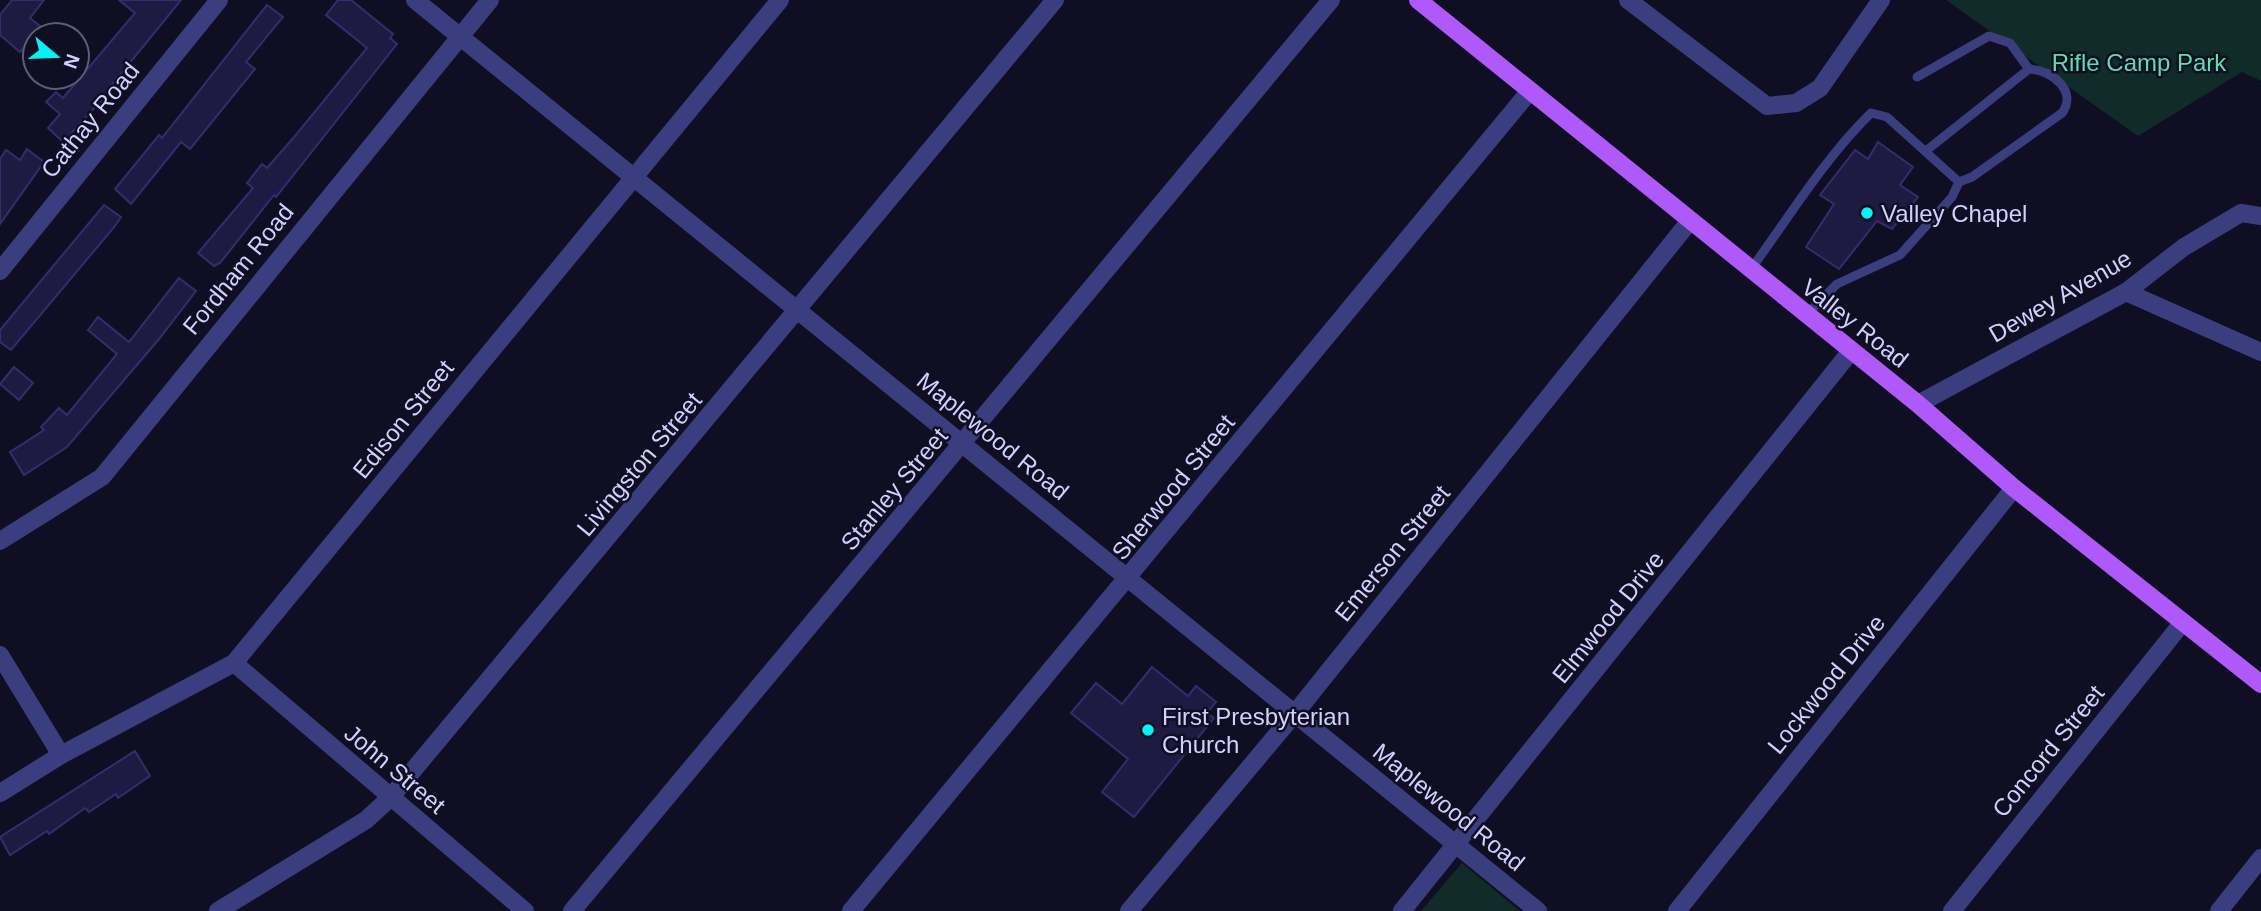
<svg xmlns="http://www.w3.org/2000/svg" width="2261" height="911" font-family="Arial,sans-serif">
	<rect width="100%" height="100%" fill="#100e22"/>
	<g fill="#112b28">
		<path d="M1946,0h315v81l-19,-9 -104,64z"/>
		<path d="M1462,863l58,48h-99z"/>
	</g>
	<g fill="#1f1a42" stroke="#342d6d" stroke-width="2">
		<path d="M12,0h32l-14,18 11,9 -21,25 -20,-17v-20z"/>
		<path d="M119,0h62l-70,86 2,2 -50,54 -15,-14 12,-14 -14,-12 10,-10 7,6 72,-85z"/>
		<path d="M338,0h13l42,34 -3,4 7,6 -121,153 -2,-2 -54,68 -6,3 -16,-13 55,-65 -6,-5 15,-19 5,4 28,-32 72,-88 -41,-33z"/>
		<path d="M267,5l16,12 -37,45 9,7 -65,80 -9,-7 -50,62 -16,-15 44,-54 3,3z"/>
		<path d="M1878,142l35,25 -13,18 18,12 -26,32 -15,-8 -38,48 -33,-22 28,-43 -14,-9 35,-45 13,9z"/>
		<path d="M27,149l17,13 -44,62v-65l6,-9 14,10z"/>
		<path d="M104,205l17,12 -6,9 -104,124 -11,-8v-12z"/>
		<path d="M179,278l17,13 -37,48 -92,108 -43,28 -14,-23 34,-22 -3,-3 18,-19 8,7 50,-61 -29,-24 10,-13 31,25z"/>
		<path d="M14,367l19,16 -14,17 -19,-16z"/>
		<path d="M1152,667l36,29 8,-10 20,16 -9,11 7,5 -80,99 -32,-25 26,-33 -57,-46 25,-30 26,21z"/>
		<path d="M135,751l15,25 -32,22 -2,-4 -27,18 -4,-4 -36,26 -2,-3 -37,24 -10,-18z"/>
	</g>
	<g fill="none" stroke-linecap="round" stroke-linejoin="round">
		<g stroke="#3a3e7f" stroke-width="9">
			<path d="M1917,77l72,-41 21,7 19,26"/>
			<path d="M1927,150l102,-81c23,1 49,22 33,44l-90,64 -13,5"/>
			<path d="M1751,269c39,-53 73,-110 120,-156l16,4 72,65 -7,15 -52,58 -63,29 -30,30"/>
		</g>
		<g stroke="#3a3e7f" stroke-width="18">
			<path d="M415,0l1123,911"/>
			<path d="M1628,0l139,106 29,-3 24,-15 61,-88"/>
			<path d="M0,271l219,-271"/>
			<path d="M2126,292l135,60"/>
			<path d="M1918,404l208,-112 58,-45 57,-34 20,3"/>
			<path d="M0,541l102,-64 388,-477"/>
			<path d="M0,655l61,100"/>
			<path d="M234,663l291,248"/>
			<path d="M0,793l61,-38 173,-92 546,-663"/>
			<path d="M218,911l148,-91 24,-22 665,-798"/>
			<path d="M572,911l759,-911"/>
			<path d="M851,911l678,-819"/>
			<path d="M1129,911l167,-199 393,-490"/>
			<path d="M1402,911l449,-560"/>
			<path d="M1677,911l337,-423"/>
			<path d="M1952,911l231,-289"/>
			<path d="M2219,911l42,-53"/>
		</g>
		<path stroke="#b059fb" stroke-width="18" d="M1418,0l500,404 96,84 247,196"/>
	</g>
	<g fill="#06f1f4" stroke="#100e22" stroke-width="2.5">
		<circle cx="1867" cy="213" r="7"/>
		<circle cx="1148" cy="730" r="7"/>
	</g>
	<g text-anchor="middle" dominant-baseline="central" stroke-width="5" stroke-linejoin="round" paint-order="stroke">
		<g font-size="24" fill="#5ddcb1" stroke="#100e22">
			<text x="2139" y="62">Rifle Camp Park</text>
		</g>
		<g font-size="24" fill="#d1d0fe" stroke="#100e22">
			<text transform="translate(90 120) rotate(-51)">Cathay Road</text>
			<text transform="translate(238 269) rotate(-51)">Fordham Road</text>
			<text transform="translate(2060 296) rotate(-30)">Dewey Avenue</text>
			<text transform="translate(1855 323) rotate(38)">Valley Road</text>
			<text transform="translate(403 419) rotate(-51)">Edison Street</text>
			<text transform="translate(993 436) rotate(39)">Maplewood Road</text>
			<text transform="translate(639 464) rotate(-50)">Livingston Street</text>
			<text transform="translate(1173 487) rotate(-51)">Sherwood Street</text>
			<text transform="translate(894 489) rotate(-50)">Stanley Street</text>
			<text transform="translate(1392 553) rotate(-51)">Emerson Street</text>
			<text transform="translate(1608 617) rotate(-51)">Elmwood Drive</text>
			<text transform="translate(1826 684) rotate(-51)">Lockwood Drive</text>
			<text transform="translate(2048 751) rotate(-51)">Concord Street</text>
			<text transform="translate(395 769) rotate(40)">John Street</text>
			<text transform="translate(1449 807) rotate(39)">Maplewood Road</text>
		</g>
		<g font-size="24" fill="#d1d0fe" stroke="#100e22" text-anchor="start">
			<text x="1881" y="213">Valley Chapel</text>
			<text x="1162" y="716">First Presbyterian<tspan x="1162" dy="28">Church</tspan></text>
		</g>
	</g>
	<g transform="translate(56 56) rotate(109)"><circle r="33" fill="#100e22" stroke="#5d5c7a" stroke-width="2"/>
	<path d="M0-5L12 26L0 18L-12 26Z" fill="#06f1f4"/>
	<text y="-10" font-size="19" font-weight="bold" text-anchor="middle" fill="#d1d0fe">N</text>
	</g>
</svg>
